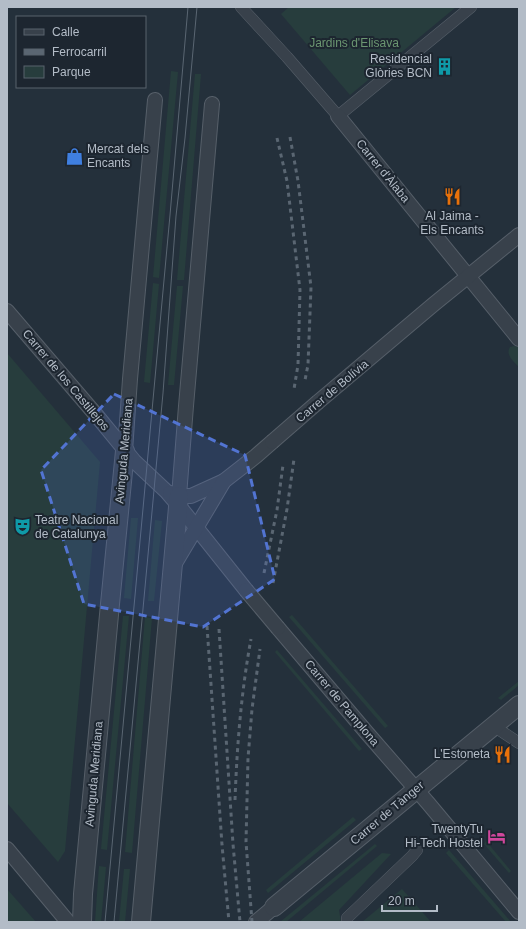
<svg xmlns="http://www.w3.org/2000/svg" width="526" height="929" font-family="Helvetica,sans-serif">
	<rect width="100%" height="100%" fill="#24303b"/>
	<g fill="#273d3d">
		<path d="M289,7h167l-106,88 -69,-81z"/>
		<path d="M171,71l7,1 -19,206 -6,-1z"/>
		<path d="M195,74h6l-17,206h-7z"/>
		<path d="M153,283l6,1 -9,99 -6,-1z"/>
		<path d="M177,286h6l-9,99h-6z"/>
		<path d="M514,346l4,1 1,1v19c-5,-5 -14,-12 -9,-20z"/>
		<path d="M7,353l93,109 -35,389 -7,11 -51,-59z"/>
		<path d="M131,518h7l-7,81 -7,-1z"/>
		<path d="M155,520l7,1 -8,80h-6z"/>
		<path d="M292,615l96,111 -3,2 -96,-111z"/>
		<path d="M123,616h6l-22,234 -6,-1z"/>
		<path d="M145,617l7,1 -20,235 -7,-1z"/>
		<path d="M277,650l85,99 -3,2 -84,-99z"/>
		<path d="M519,681v4l-18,15 -3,-2z"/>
		<path d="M353,817l3,3 -88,73 -2,-3z"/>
		<path d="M486,841l25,30 -2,2 -25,-29z"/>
		<path d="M375,844l2,2 -91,76h-6z"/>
		<path d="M449,850l62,72h-5l-60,-69z"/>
		<path d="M382,853l9,1 -52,56 2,12h-42z"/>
		<path d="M99,866l7,1 -5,55h-6z"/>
		<path d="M124,869h6l-5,53h-6z"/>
		<path d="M7,889l29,33h-29z"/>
		<path d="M402,889l29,33h-69z"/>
	</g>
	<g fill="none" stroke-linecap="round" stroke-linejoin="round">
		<defs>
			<g id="pedestrian">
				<path d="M241,7l46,50 51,59 133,-109"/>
				<path d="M501,731l18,12"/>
				<path d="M347,922v-4l65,-62 5,-6"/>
			</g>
			<g id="minor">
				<path d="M338,116l181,223"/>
				<path d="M7,311l90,105 37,45 33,31 12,14 67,84"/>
				<path d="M318,402l116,-98 85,-69"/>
				<path d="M125,451l5,-72 25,-279"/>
				<path d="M170,493l9,3h12l33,-15"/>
				<path d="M179,496l7,-90 26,-302"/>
				<path d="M174,565l50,-84 32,-25 16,-14"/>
				<path d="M278,628l89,105 61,70 91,109"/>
				<path d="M7,849l61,73"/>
				<path d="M256,922l18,-15"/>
			</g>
			<g id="tertiary">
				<path d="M274,907l245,-202"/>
				<path d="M82,922l1,-28 27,-290 15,-153"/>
				<path d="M141,922l38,-426"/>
			</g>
		</defs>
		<use href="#pedestrian" stroke="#565f69" stroke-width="12"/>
		<use href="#minor" stroke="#565f69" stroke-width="16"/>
		<use href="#tertiary" stroke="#565f69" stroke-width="20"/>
		<use href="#pedestrian" stroke="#38414b" stroke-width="11"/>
		<use href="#minor" stroke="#38414b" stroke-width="14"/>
		<use href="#tertiary" stroke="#38414b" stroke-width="18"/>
		<g stroke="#5a6672" stroke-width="1">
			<path d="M105,922l65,-707 18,-208"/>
			<path d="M114,922l49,-529 13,-177 9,-78 12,-131"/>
		</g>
		<g stroke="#5a6672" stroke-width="3" stroke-dasharray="4 4" stroke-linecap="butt">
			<path d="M290,137l8,44 13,106 -3,78 -3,15"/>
			<path d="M277,138l10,43 13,109 -2,75 -4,24"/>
			<path d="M264,573l13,-63 6,-45"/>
			<path d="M273,583l14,-74 7,-50"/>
			<path d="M207,626l15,219 7,77"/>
			<path d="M219,629l14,215 7,78"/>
			<path d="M235,800c2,-54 6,-107 16,-161"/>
			<path d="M252,922l-6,-80 2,-84 4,-49 8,-60"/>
		</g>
		<defs>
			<g id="minor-bridge">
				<path d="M272,442l46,-40"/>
				<path d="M246,590l32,38"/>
			</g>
		</defs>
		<use href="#minor-bridge" stroke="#565f69" stroke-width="16" stroke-linecap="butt"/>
		<use href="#minor-bridge" stroke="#38414b" stroke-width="14"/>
	</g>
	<path fill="#5274d2" fill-opacity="0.2" stroke="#5274d2" stroke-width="3" stroke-dasharray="8 5" stroke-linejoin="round" d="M114,394l131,61 30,124 -72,48 -119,-23 -43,-134z"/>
	<defs>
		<symbol id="building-bare" viewBox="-9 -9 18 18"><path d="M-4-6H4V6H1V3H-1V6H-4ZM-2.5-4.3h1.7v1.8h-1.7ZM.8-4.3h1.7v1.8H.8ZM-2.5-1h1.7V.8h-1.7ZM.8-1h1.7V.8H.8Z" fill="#0f9aa8" stroke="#1d2630" stroke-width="2.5" paint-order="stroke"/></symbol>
		<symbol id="shop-bare" viewBox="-9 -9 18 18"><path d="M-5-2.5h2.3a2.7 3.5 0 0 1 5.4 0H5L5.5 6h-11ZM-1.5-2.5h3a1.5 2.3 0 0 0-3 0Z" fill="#3f7fe0" stroke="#1d2630" stroke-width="2.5" paint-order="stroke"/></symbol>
		<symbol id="restaurant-bare" viewBox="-9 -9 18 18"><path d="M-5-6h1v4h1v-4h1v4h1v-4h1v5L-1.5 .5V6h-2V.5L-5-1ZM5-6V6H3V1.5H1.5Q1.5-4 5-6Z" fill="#e8710a" stroke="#1d2630" stroke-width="2.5" paint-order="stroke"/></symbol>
		<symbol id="theatre-bare" viewBox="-9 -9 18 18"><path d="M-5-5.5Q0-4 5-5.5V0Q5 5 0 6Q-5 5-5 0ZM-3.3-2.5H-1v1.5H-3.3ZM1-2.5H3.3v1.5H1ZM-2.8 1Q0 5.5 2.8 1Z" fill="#0f9aa8" stroke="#1d2630" stroke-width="2.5" paint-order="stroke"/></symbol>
		<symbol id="hotel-bare" viewBox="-9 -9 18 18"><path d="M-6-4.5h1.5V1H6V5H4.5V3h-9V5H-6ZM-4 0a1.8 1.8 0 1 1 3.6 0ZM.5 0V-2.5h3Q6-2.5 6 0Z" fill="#d1479c" stroke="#1d2630" stroke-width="2.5" paint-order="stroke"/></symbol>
	</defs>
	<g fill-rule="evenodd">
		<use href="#building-bare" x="432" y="54" width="25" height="25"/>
		<use href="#shop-bare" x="62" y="144" width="25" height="25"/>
		<use href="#restaurant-bare" x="440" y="184" width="25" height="25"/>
		<use href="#theatre-bare" x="10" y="514" width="25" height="25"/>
		<use href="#restaurant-bare" x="490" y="742" width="25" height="25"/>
		<use href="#hotel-bare" x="484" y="824" width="25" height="25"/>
	</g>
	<g text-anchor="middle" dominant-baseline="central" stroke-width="4" stroke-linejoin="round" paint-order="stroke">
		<g font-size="12" fill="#6b9671" stroke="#1d2630">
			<text x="354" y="43">Jardins d'Elisava</text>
		</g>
		<g font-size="12" fill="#b3bcc7" stroke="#1d2630" text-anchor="end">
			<text x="432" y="59">Residencial<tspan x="432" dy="14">Glòries BCN</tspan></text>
			<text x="87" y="149" text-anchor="start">Mercat dels<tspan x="87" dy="14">Encants</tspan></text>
			<text x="452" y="216" text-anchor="middle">Al Jaima -<tspan x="452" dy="14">Els Encants</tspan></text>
			<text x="35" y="520" text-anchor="start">Teatre Nacional<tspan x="35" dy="14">de Catalunya</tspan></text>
			<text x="490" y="754">L'Estoneta</text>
			<text x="483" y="829">TwentyTu<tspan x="483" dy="14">Hi-Tech Hostel</tspan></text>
		</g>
		<g font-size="12" fill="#b3bcc7" stroke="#1d2630">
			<text transform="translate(383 171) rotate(51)">Carrer d'Àlaba</text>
			<text transform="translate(66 380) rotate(50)">Carrer de los Castillejos</text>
			<text transform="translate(332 391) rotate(-40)">Carrer de Bolívia</text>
			<text transform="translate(124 451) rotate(-85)">Avinguda Meridiana</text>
			<text transform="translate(342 703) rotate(50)">Carrer de Pamplona</text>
			<text transform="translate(94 774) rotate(-85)">Avinguda Meridiana</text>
			<text transform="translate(387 813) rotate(-40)">Carrer de Tànger</text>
		</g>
	</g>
	<rect width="526" height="929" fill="none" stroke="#b3bcc7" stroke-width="16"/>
	<rect x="16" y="16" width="130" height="72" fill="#1d2630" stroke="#59626c"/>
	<rect x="24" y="29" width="20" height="6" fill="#38414b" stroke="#59626c"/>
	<text x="52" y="36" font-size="12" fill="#b3bcc7">Calle</text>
	<rect x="24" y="49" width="20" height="6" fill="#5a6672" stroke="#59626c"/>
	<text x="52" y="56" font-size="12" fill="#b3bcc7">Ferrocarril</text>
	<rect x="24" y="66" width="20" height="12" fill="#273d3d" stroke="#59626c"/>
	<text x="52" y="76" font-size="12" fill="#b3bcc7">Parque</text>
	<path d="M382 905v6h55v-6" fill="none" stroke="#b3bcc7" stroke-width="2"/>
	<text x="388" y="905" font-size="12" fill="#b3bcc7" stroke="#1d2630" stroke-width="3" paint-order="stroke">20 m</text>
</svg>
